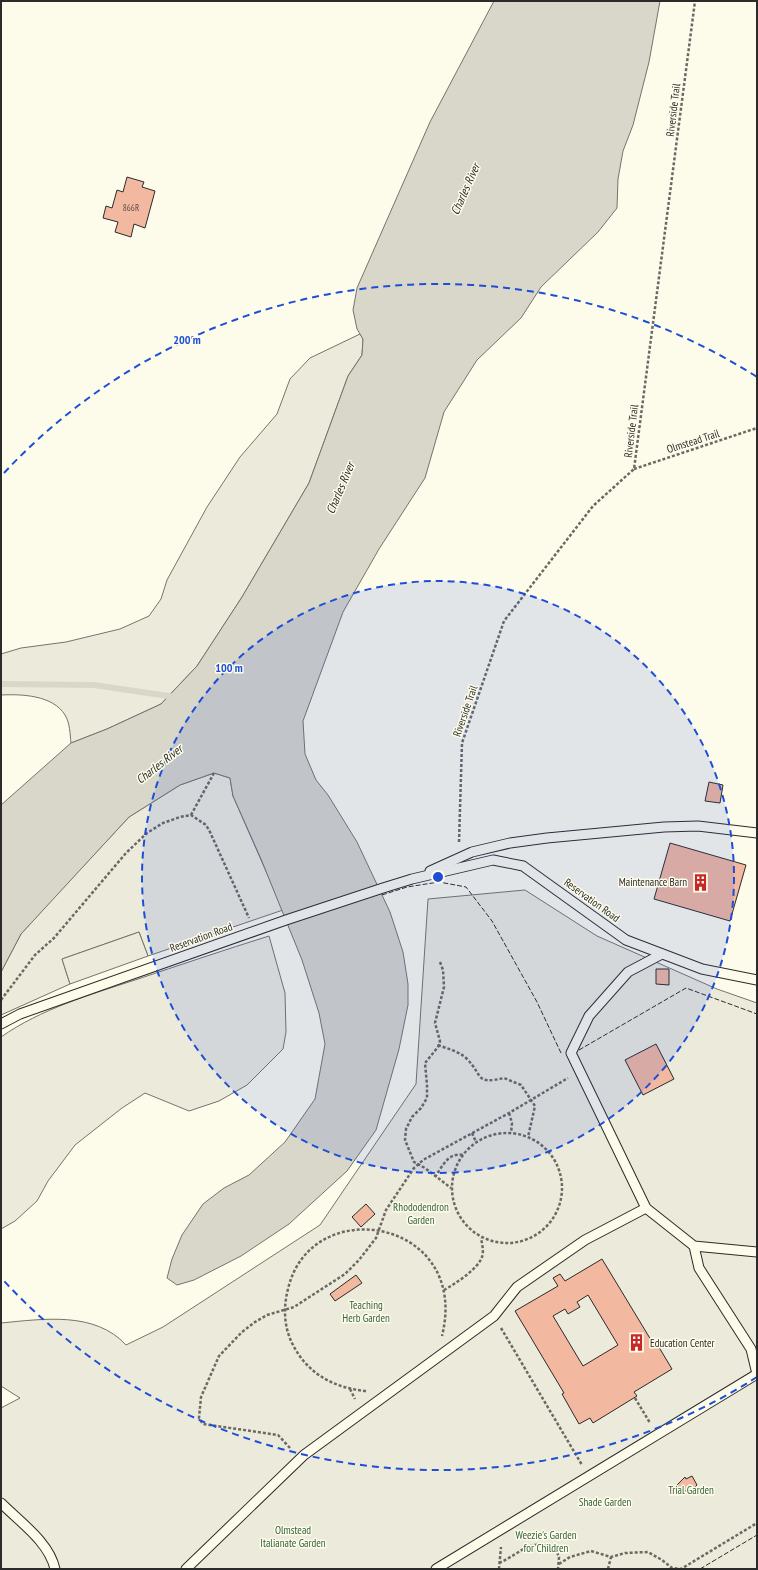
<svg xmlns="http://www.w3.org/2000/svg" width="758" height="1570" font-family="'PT Sans Narrow',sans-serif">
	<rect width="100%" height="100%" fill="#fdfbea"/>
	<g fill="#ecebdb" stroke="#74746e">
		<path d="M360,334l3,5 -1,16 -14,21 -39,107 -67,114 -45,69 -36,38 -54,25 -36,14c-1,-9 -1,-20 -6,-28 -12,-20 -44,-21 -64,-20v-41l20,-6 45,-6 54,-13 29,-13 12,-17 6,-19 40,-73 33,-50 37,-43 13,-35 20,-21z"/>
		<path d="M214,773l16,5 3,18 50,114 -135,46 -9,-24 -77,27 8,25 -69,31v-43l20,-38 28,-31 80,-86 51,-32z"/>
		<path d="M525,890l72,46 120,53 40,14v566h-756v-161l19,-10 -19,-12v-63c42,-4 94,-12 125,22l37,-18 157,-102 96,-141 12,-185z"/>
		<path d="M269,936l16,57 1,39 -3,17 -36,36 -28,16 -30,10 -44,-18 -23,15 -47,37 -27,36 -11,20 -22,20 -14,8v-192c40,-28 88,-42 134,-57 45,-15 89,-30 134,-44z"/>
	</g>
	<path fill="#eceadb" stroke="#74746e" d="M139,932l9,24 -78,28 -8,-25z"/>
	<path fill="#d8d7c9" stroke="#74746e" d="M494,1h166l-11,61 -16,63 -10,26 -5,28 -1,29 -19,24 -57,55 -20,31 -44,42 -33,52 -19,66 -46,71 -36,63 -40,109 2,33 11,26 12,15 29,47 33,70 13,40 5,32v21l-9,44 -23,81 -29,41 -58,53 -48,32 -47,24 -17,5 -10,-7 5,-19 10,-24 21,-31 21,-16 25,-13 36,-33 30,-43 10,-55 -6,-31 -17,-53 -41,-101 -28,-63 -3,-18 -16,-5 -34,12 -51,32 -108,117 -20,38v-167l70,-62 36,-14 54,-25 36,-38 45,-69 67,-114 39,-107 14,-21 1,-16 -6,-10 -4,-19 4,-22 73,-166z"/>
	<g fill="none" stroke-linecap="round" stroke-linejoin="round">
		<path stroke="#d8d7c9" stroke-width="6" d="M1,684l93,1 81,12"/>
	</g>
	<g fill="#f2b8a0" stroke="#2b2b2b" fill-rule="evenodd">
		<path d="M127,177l17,5 -2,5 13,4 -10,37 -11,-4 -3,13 -16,-5 3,-10 -15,-4 3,-12 6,2 5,-18 6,2z"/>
		<path d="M709,782l14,3 -3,18 -15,-2z"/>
		<path d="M670,843l76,22 -16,56 -76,-22z"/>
		<path d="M656,969h13v16l-13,-1z"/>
		<path d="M656,1044l18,35 -31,16 -18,-35z"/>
		<path d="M366,1204l9,10 -14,13 -9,-10z"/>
		<path d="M602,1259l49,81 3,-1 18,30 -38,23 3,4 -44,27 -3,-5 -11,6 -17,-30 2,-1 -49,-82 43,-25 -5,-8 7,-4 5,7zM588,1295l30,50 -35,21 -30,-50 12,-7 3,5 12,-7 -3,-5z"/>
		<path d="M356,1275l6,8 -27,18 -5,-7z"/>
		<path d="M692,1476l5,9 -8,8 -2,-3 -5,3 -5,-8 8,-8 1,2z"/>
	</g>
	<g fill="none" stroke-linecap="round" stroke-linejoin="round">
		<defs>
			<g id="lane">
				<path d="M430,871l42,-19 38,-9 37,-5 117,-11 34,-1 59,7"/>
				<path d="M662,954l-34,18 -39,44 -18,37 75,155 48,38 63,6"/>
				<path d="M1,1024l19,-10 266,-94 97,-32 29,-9 81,-19 30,6 103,74 76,29 55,11"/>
				<path d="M694,1246l5,22 52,81 6,25"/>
				<path d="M1,1503c20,20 48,39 54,66"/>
				<path d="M186,1569l118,-114 190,-139 23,-29 68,-47 61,-32"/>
				<path d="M436,1569l321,-195"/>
			</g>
		</defs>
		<use href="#lane" stroke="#2b2b2b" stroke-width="11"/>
		<g stroke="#6a6964" stroke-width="2.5" stroke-dasharray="3 2" stroke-linecap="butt">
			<path d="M634,469l123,-41"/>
			<path d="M191,815l23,-42"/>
			<path d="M459,842l3,-99 42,-122 89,-115 41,-37 61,-468"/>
			<path d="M440,962l3,8 1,17 -9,36 5,18 -2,6 -13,16 2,22v13l-6,10 -9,9 -6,12 -1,11 9,22 11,6 26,20"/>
			<path d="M1,1000l34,-45 19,-17 72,-85 21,-20 16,-10 17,-6 11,-2 15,10 4,7 39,86"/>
			<path d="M438,1045c10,4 21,6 29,14 16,16 8,26 37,19l17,7 14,21 -7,31"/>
			<path d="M509,1113l3,10 -1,10"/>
			<circle cx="507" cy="1188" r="55"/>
			<path d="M472,1133l4,9"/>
			<path d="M435,1177c7,-10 13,-25 28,-22"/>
			<path d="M444,1290c11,-6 34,-21 38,-33 2,-6 0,-13 -1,-19"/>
			<path d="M501,1328l81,137"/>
			<path d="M350,1389l5,10"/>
			<path d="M366,1391c-32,-3 -58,-17 -73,-46 -9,-17 -10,-37 -5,-56 23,-98 183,-70 154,47"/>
			<path d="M635,1398l15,25"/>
			<path d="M290,1448l-12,-13 -75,-11 -4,-6 2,-21 18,-41 23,-24 13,-10 12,-7 27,-8 51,-33 14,-14 17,-22 10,-28 28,-42 9,-8 86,-47 59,-35"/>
			<path d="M499,1563c23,-10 32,-27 57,-13l3,7 -1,12"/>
			<path d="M559,1564l11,-7 21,-6 20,6 14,-4 23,-1 14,8 10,8 9,1 76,-46"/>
			<path d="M499,1569l2,-22"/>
			<path d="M608,1569l3,-12"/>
		</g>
		<use href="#lane" stroke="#fdfbea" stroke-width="9"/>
		<g stroke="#2b2b2b" stroke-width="1" stroke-dasharray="5 2" stroke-linecap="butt">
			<path d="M382,895l25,-8 32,-5 27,5 26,34 45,81 24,51"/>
			<path d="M579,1050l107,-62 71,26"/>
			<path d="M700,1569l57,-34"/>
		</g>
	</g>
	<circle cx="438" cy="877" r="296" fill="#1d4ed8" fill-opacity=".12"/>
	<g fill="none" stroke="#1d4ed8" stroke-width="2" stroke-dasharray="7 5">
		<circle cx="438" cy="877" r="296"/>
		<path d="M757 1377A593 593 0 0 1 4 1281M4 473A593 593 0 0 1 757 377"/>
	</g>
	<defs>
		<symbol id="building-bare" viewBox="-9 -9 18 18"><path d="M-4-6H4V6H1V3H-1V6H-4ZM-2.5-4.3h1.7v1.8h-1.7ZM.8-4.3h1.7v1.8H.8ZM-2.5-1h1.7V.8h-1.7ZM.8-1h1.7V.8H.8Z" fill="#c62828" stroke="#fdfbea" stroke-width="2.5" paint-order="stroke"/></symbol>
	</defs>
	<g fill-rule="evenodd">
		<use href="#building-bare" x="688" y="870" width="25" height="25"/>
		<use href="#building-bare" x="624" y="1330" width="25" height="25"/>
	</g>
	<g text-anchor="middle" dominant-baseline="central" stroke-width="3" stroke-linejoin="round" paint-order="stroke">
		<g font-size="9" fill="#5d4e48">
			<text x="131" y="207">866R</text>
		</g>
		<g font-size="11" fill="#2b2b2b" stroke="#fdfbea">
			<text transform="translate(673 110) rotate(-83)">Riverside Trail</text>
			<text transform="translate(631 431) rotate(-83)">Riverside Trail</text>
			<text transform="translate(693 441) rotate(-18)">Olmstead Trail</text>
			<text transform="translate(465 711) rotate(-71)">Riverside Trail</text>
			<text transform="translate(592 900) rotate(36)">Reservation Road</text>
			<text transform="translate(201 937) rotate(-20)">Reservation Road</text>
		</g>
		<g font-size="11" fill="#2b2b2b" stroke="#fdfbea" text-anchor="end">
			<text x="687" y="882">Maintenance Barn</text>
			<text x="650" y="1343" text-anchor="start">Education Center</text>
		</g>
		<g font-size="11" fill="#34623c" stroke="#fdfbea">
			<text x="421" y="1207">Rhododendron<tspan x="421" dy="13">Garden</tspan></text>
			<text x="366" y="1305">Teaching<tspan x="366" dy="13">Herb Garden</tspan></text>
			<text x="691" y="1490">Trial Garden</text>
			<text x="605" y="1502">Shade Garden</text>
			<text x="293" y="1530">Olmstead<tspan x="293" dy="13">Italianate Garden</tspan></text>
			<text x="546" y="1535">Weezie's Garden<tspan x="546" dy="13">for Children</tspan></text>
		</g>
		<g font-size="12" font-style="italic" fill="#2b2b2b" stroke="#fdfbea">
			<text transform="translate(465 189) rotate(-66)">Charles River</text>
			<text transform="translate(340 488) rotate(-67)">Charles River</text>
			<text transform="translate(159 764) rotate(-38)">Charles River</text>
		</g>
	</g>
	<circle cx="438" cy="877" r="6" fill="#1d4ed8" stroke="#fdfbea" stroke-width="2"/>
	<g font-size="12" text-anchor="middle" font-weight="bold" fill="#1d4ed8" stroke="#fdfbea" stroke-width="3" stroke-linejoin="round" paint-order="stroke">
		<text x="187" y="344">200 m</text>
		<text x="229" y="672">100 m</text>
	</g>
	<rect width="758" height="1570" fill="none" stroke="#2b2b2b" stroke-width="4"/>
</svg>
